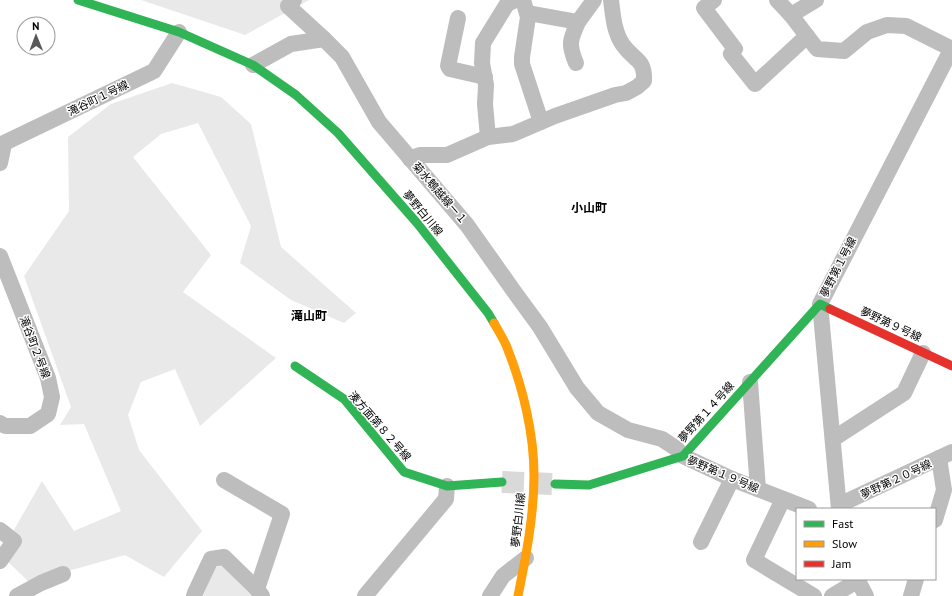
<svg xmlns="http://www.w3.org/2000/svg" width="952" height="596" font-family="'PT Sans','Noto Sans JP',sans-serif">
	<rect width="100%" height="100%" fill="#fff"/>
	<g fill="#e9e9e9">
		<path d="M141,0h168l-64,35z"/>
		<path d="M172,83l49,14 30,27 30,123 75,66 -12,10 -53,-23 -51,-37 11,-37 -53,-103 -37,11 -28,23 78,98 -28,37 93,66 -76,68 -25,-57 -34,13 -13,33 11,35 63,81 -38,46 -39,-22 -96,27 -29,-28 42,-73 32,50 47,-20 -37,-87 -24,1 11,-18 -47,-131 45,-65 -1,-74 43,-33z"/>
		<path d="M222,566l32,30h-51l12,-29z"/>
	</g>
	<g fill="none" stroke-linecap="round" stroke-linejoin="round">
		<path stroke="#d9d9d9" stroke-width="22" stroke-dasharray="22 11" stroke-linecap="butt" d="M502,482l50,2"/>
		<g stroke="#bdbdbd" stroke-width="16">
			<path d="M294,0l-6,6 36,33"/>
			<path d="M523,0l5,17 -6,40v7l19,58"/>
			<path d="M714,0l-10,8 31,41 -4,5 24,30 52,-48"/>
			<path d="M777,0l14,15 26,34 27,2 23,-19 20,-7 19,1 46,23"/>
			<path d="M528,13l50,9 16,-22"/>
			<path d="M791,15l25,-15"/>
			<path d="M458,18l-10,48 2,3 35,8"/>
			<path d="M576,63c-8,-19 -6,-23 2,-41"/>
			<path d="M253,65l38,-21 33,-5 18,18 37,65 88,103 46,65 27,37 37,61 21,25 30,17 34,9 15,10 6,7 49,23 77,30"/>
			<path d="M488,137l-3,-33 1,-19 -4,-22 1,-20 24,-39 8,-4"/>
			<path d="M0,145l154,-74 25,-39"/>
			<path d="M410,159l10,-4h27l41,-18 25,-3 42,-18 60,-21 11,-2 11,-6 7,-6c1,-23 -10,-20 -21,-36 -9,-13 -10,-29 -12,-45"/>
			<path d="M0,163l4,-19"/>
			<path d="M0,256l48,122 4,19 -4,17 -18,12h-25l-5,-3"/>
			<path d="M750,382l8,107"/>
			<path d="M833,439l71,-46 19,-40"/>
			<path d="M224,480l58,34 -25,75"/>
			<path d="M783,499l-29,61 60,36"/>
			<path d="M839,505l113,-53"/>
			<path d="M839,509l-19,-205 132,-256"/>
			<path d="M935,520l9,-30 -5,-32"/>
			<path d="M0,530l14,11 -14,20"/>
			<path d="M701,542l31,-63"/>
			<path d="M857,579l9,17"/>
			<path d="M17,596l24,-13 22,-9"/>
			<path d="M194,596l1,-3 16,-34 13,-2 33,32 5,7"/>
			<path d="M365,596l81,-97 1,-13"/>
			<path d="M490,596l13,-20 23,-18"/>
			<path d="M832,596l25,-15"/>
			<path d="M911,596l5,-17"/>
		</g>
		<g stroke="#30b455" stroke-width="9">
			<path d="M78,0l101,32 74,33 43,30 42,38 79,90 71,90 6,10"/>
			<path d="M295,366l49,33 60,73 43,14 55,-4"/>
			<path d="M555,484l34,1 94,-29 137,-152 10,5"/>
		</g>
		<path stroke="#ff9f0a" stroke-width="9" d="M494,323c5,9 11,18 14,27 15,38 26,84 26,125 0,41 -8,81 -16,121"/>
		<path stroke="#e5322d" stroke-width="9" d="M830,309l122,57"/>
	</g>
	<g text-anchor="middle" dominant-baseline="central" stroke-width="3" stroke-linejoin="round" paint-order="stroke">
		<g font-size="11" fill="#000" stroke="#fff">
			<text transform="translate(98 98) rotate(-26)">滝谷町１号線</text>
			<text transform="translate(440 193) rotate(49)">菊水鵯越線ー１</text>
			<text transform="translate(423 213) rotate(50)">夢野白川線</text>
			<text transform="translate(838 267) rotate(-63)">夢野第１号線</text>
			<text transform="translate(891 324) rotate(25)">夢野第９号線</text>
			<text transform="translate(35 347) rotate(69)">滝谷町２号線</text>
			<text transform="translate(706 412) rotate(-48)">夢野第１４号線</text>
			<text transform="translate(380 426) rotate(49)">湊方面第８２号線</text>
			<text transform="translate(723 474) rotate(23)">夢野第１９号線</text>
			<text transform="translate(896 479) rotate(-25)">夢野第２０号線</text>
			<text transform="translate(518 520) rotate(-84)">夢野白川線</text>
		</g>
		<g font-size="12" font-weight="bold" fill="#000" stroke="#fff">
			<text x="589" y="207">小山町</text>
			<text x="309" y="315">滝山町</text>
		</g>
	</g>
	<rect x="796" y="508" width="140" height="72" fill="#ffffff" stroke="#999999"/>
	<rect x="804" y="521" width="20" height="6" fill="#30b455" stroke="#999999"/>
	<text x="832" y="528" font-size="12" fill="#000000">Fast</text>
	<rect x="804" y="541" width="20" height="6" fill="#ff9f0a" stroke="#999999"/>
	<text x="832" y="548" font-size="12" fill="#000000">Slow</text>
	<rect x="804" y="561" width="20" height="6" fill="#e5322d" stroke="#999999"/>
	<text x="832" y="568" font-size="12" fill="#000000">Jam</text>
	<g transform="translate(36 36) rotate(359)"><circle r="19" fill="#ffffff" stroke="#999999"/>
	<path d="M0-3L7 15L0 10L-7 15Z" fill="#595959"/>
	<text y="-6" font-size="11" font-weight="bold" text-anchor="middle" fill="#000000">N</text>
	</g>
</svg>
